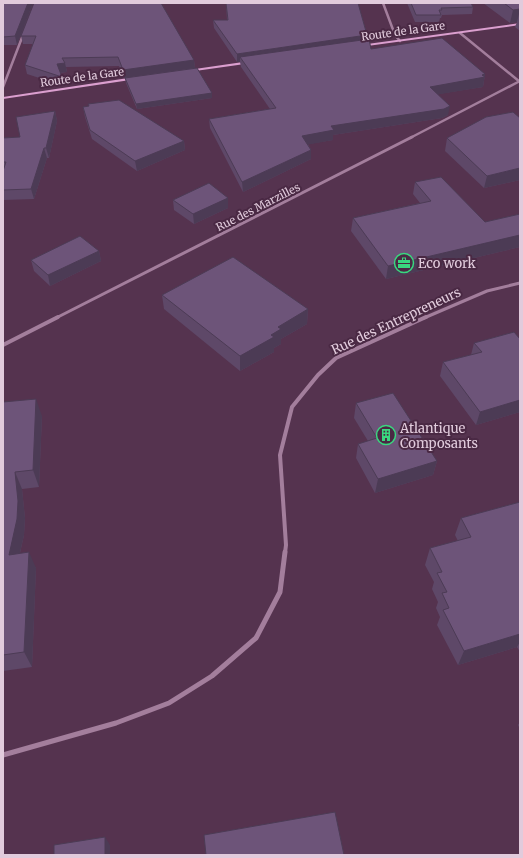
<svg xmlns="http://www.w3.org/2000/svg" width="523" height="858" font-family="Merriweather,serif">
	<rect width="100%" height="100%" fill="#55334f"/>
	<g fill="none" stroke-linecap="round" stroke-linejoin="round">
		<g stroke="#a37e9c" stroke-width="2.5">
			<path d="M383,3l12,32 5,6"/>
			<path d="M460,33l60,49"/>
			<path d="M3,87l20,-52"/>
			<path d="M410,138l110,-57"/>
		</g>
		<g stroke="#a37e9c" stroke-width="3">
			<path d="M56,318l356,-181"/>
			<path d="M424,318l63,-27 33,-8"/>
		</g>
		<g stroke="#a37e9c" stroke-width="4">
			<path d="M3,345l55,-28"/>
			<path d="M285,553l1,-8 -6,-90 12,-48 26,-32 18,-17 90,-41"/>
		</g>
		<path stroke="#a37e9c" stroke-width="5" d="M3,755l113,-32 53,-20 43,-27 44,-38 24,-46 5,-40"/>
		<g fill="#db9fcf" fill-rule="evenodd">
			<path d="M520,23v2l-160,22 -2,-1 2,-1z"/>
			<path d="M250,61l2,1v1l-64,9 -2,-1 2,-1z"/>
			<path d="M135,77h2v2l-134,20v-2z"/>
		</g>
	</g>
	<g fill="#5e4868">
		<path d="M3,3h30l-16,42h-14z"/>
		<path d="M34,3l160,57 1,8 17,30 -75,11 -11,-26 -1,-5h-1l-5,-12 -53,1 1,5 -7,1 4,13 -37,-12 -2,-9 8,-21h-10l-2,-8z"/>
		<path d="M226,3h132l9,32v5l4,9 114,25 -2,13 -45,7 10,21 -6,3 -109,17v5l-25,4 3,6v9l-68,33 -33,-64 -1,-9 61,-10 -29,-42 -1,-5h-3l-23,-34 -1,-8h14z"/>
		<path d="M407,3h64l2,4 -1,7 -30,1 -1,3h-1l-1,4h-24z"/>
		<path d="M483,3h37v28l-5,-4 2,-5 -7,1z"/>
		<path d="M83,107l101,34 1,9 -48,21 -45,-32 -7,-22z"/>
		<path d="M55,111l2,10 -8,37h-2l-13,41 -31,1v-62l17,-1z"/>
		<path d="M520,118v62l-36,8 -39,-37 2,-13z"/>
		<path d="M415,182l70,40 35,-8v33l-134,32 -35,-48 2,-13 67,-15 -7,-9z"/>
		<path d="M173,200l55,8 -34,16 -20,-14z"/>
		<path d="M99,251l2,10 -51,25 -16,-15 -3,-11z"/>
		<path d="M162,295l146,14 -1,15 -26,15v5l-7,4v4l-34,19 -76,-62z"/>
		<path d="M520,339v73l-44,13 -36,-49 3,-14 28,-7 3,-12z"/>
		<path d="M3,402l39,14 -3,71 -17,2 3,29 -1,17 -4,18 16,15 -4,99 -29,4z"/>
		<path d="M356,403l81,58 -4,14 -58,18 -19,-35 2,-14 10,-3 -14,-23z"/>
		<path d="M520,502v150l-3,-5 -59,18 -21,-40 3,-8 -4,-9 2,-6 -6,-13 2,-7 -9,-17 5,-17 28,-7 -3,-6 6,-17z"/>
		<path d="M520,722v7l-2,-4z"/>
	</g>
	<g fill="#4c3b55">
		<path d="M28,3h5l-16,42 -2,-9z"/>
		<path d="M520,9v6l-1,-1 -2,8 -7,1 3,-13z"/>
		<path d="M367,35l-1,8 -126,14v5h-3v-8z"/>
		<path d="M194,60l1,8 -71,10 -1,-8z"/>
		<path d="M65,63l2,9 -8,1 -2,-9z"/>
		<path d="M485,74l-2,13 -54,9 1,-9z"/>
		<path d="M212,93v5l-75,11 -1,-5z"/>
		<path d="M450,106l-2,9 -6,3 -109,17v5l-32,6 1,-10 29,-10z"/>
		<path d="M55,111l2,10 -8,37 -3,-10z"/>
		<path d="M184,141l1,9 -48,21 -2,-10z"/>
		<path d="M44,148l3,10 -13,41 -3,-10z"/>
		<path d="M311,150v9l-68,33 -1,-10z"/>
		<path d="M520,168v12l-36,8 3,-12z"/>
		<path d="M228,198v10l-34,16 -1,-10z"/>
		<path d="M520,235v12l-134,32 2,-13z"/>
		<path d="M99,251l2,10 -51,25 -2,-11z"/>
		<path d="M308,309l-1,15 -26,15v5l-7,4v4l-34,19v-15l31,-21 7,-8z"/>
		<path d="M36,399l6,17 -3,71 -6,-17z"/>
		<path d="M520,400v12l-44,13 4,-13z"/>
		<path d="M437,461l-4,14 -58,18 3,-14z"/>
		<path d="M15,472l7,17 3,29 -1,17 -8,35 -7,-15z"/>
		<path d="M29,552l7,16 -4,99 -8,-15z"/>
		<path d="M520,634v8l-3,5 -59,18 6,-14z"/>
		<path d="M105,837l5,8v10h-5z"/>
	</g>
	<g fill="#6d5479" stroke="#4c3b55">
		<path d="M3,3h25l-13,33 -12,1z"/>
		<path d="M34,3h127l33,57 -71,10 -5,-13 -56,1 3,5 -8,1 5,13 -37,-12 11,-29h-15z"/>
		<path d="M226,3h132l9,32 -130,19 -24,-34h15z"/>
		<path d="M411,3h60l2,4 -32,1 1,2h-3l2,5h-25z"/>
		<path d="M504,3h16v6l-7,1z"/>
		<path d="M442,38l43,36 -3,1 3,2 -55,10 20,19 -6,3 -113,17 3,4 -32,6 9,14 -69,32 -33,-63 67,-11 -36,-51 129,-18 2,10z"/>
		<path d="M197,68l15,25 -76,11 -11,-26z"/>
		<path d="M119,100l65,41 -49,20 -45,-31 -7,-23 6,-1 -1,-2z"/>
		<path d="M55,111l-9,37h-2l-13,41 -28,1v-19l3,-9h-3v-24l17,-1 -4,-20z"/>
		<path d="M513,112l7,6v35l-1,1 1,1v13l-33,8 -40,-38 39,-21z"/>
		<path d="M441,177l44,45 35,-8v21l-132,31 -35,-48 78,-17 -16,-19z"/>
		<path d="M209,183l19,15 -35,16 -20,-14z"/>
		<path d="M80,236l19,15 -51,24 -17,-15z"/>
		<path d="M233,257l75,52 -30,18 3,2 -10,6 3,2 -34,19 -78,-61z"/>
		<path d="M514,332l6,7v61l-40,12 -37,-50 39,-10 -8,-9z"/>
		<path d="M393,393l44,68 -59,18 -20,-35 19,-6 -21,-35z"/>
		<path d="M36,399l-3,71 -18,2 3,29 -1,18 -8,36 20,-3 -5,100 -21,3v-253z"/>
		<path d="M520,502v132l-56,17 -21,-41 6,-2 -7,-15 5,-1 -10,-19 5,-1 -12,-24 41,-11 -10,-19z"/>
		<path d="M335,812l9,43h-138l-2,-20z"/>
		<path d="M105,837v18h-51v-10z"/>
	</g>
	<defs>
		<symbol id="office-ring" viewBox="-11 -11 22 22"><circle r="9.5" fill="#4a2944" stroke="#39d87f" stroke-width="1.5"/><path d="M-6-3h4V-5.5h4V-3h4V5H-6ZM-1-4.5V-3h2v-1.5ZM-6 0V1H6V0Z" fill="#39d87f"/></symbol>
		<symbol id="building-ring" viewBox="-11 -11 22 22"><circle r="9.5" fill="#4a2944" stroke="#39d87f" stroke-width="1.5"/><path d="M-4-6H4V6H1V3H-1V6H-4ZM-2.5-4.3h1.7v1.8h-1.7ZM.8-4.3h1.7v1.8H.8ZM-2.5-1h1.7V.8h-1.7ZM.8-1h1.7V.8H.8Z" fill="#39d87f"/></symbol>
	</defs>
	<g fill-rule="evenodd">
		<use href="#office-ring" x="393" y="252" width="22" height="22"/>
		<use href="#building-ring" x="375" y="424" width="22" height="22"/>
	</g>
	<g text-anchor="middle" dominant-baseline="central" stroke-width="4" stroke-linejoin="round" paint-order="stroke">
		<g font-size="11" fill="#e1cbdc" stroke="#4a2944">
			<text transform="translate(403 31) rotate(-8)">Route de la Gare</text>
			<text transform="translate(82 77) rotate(-8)">Route de la Gare</text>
			<text transform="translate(258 207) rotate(-27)">Rue des Marzilles</text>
		</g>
		<g font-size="13" fill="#e1cbdc" stroke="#4a2944" text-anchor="start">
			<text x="418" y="263">Eco work</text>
			<text x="400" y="428">Atlantique<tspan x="400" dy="15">Composants</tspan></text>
		</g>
		<g font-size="13" fill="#e1cbdc" stroke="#4a2944">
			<text transform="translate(396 321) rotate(-25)">Rue des Entrepreneurs</text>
		</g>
	</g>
	<rect width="523" height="858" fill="none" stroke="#e1cbdc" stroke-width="8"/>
</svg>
